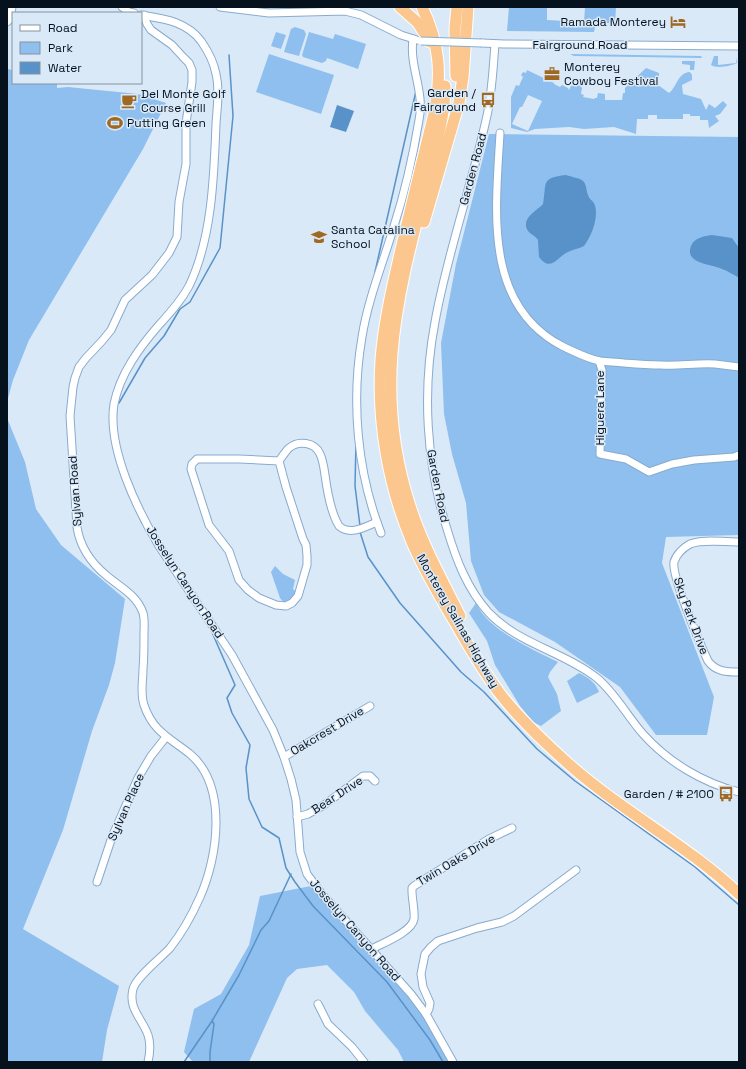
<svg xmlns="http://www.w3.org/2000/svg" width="746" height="1069" font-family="'Space Grotesk',sans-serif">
	<rect width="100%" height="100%" fill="#dae9f8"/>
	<g fill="#8ebfef" fill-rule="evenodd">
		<path d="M509,7h38v13l37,2 1,-15h31l-1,16h-19l-2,9 -87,-1z"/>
		<path d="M295,27l9,3 2,4 -7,22 -15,-4 7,-23z"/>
		<path d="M276,32l10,3 -5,14 -10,-3z"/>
		<path d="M309,32l24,7 2,-5 31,10 -8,25 -31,-11 -1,3 -4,2 -19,-6 -1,-2z"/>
		<path d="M269,54l65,21 -13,39 -65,-22z"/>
		<path d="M570,54l131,2 1,2 -128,-2z"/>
		<path d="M714,56h4v9l18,-2 1,-6v6c-6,3 -20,6 -26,2z"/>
		<path d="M682,61h13l-1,9h-4v-5l-8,-1z"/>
		<path d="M646,68l13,5v9l-1,3 11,8c8,-6 9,-21 21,-21l2,3v5l-10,5 1,9 18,5 5,11 3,-6 6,4 8,-7 4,4 -7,9 -5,2 4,5 -10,7 -1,-8h-8v-4h-10v-2h-7v5h-26v-4h-9v4h-11l-1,15 -22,-7 -30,2 -15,-2 -34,2 -8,3 -16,-4v-31l5,-12 3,1 4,-9 -2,-2 2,-3 3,1 1,-3 27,13v1l6,3 2,-2 6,3 1,2 2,-4 9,-1 2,3 -1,6 3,1 -1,2 11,2 1,-1h2l1,-5 7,1v6h17l1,-7h2v-5zM528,95l14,6 -14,30 -16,-7 8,-17h2z"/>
		<path d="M7,69l6,1v13h44v5l11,-1 70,7 28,9 -23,46 -114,191 -16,40 -6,22z"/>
		<path d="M489,134l250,3v398l-73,2 -4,26 52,134 -7,38h-51l-36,-48 -65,-45 -56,-30 -15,-17 -13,-34 -5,-58 -14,-49 -8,-40 -3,-71 15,-79z"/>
		<path d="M7,418l18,44 11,47 25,36 64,54 -10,64 -6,22 -17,46 -29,99 -40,99 96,57 -12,44 -5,32h-95z"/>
		<path d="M275,566l8,8 12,6 -2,9 3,3 -4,7 -8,4 -4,-5 -9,-26z"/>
		<path d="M476,603c13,28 55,45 82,59l-8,10 -2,5 9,17 4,17 -20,15 -8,-4 -13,-16 -25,-41 -8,-24 -18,-28z"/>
		<path d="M579,673c10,5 16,9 20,19l-22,11 -10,-22z"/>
		<path d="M311,886l105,120 9,13 24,43h-45l-6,-12 -33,-39 -11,-19 -27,-27 -30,4 -10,9 -38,84h-56l-9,-10 10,-43 27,-15 28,-49 11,-49z"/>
	</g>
	<g fill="#5892c8">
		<path d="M337,105l17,6 -8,21 -16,-5z"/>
		<path d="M566,175c5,2 14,3 17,6 4,4 3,10 5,14 1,4 4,5 6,8 6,13 -3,34 -10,43 -5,3 -11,3 -16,6 -10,4 -17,21 -29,5l-1,-17c-2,-4 -7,-5 -10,-9 -8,-13 9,-20 15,-27 4,-21 -3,-26 23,-29z"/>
		<path d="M712,235l20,3 7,10v30c-5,-3 -11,-7 -17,-9 -10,-5 -38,-5 -31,-23 3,-8 13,-10 21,-11z"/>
	</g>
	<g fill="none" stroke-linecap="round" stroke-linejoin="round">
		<g stroke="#5892c8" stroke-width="1.5">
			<path d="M375,272l41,-181"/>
			<path d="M119,403l26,-45 19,-22 16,-27 10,-7 30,-54 13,-132 -4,-61"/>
			<path d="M356,442l-1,44 5,40"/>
			<path d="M113,447l3,11"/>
			<path d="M136,510l6,13"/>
			<path d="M360,532l8,25 32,46 61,69 23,20 53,57 38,32 120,86 44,38"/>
			<path d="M211,630l24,55 -8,13 5,15 18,32 -4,23 3,31 13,28 17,11 7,30 9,14 18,24 74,76 43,58 13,22"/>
			<path d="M184,1062l28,-41 27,-46 22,-45 8,-9 22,-47"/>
			<path d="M210,1062v-10l4,-28 -2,-3"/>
		</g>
		<defs>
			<g id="minor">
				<path d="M122,7l7,5 5,1"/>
				<path d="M220,7l49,6 76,-2 16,4 40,20 16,5"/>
				<path d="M141,15c23,4 45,6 60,26 7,10 13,22 15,33 4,16 1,34 0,50 -2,52 -4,115 -27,162 -8,15 -19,27 -30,39 -20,23 -39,49 -45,79 -7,44 23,105 45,142l73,109 41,75 11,27 7,22 5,21 4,52 7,22 14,19 90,101 15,20 27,48"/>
				<path d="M144,15l3,9 4,6 21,15 11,12 6,6 3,7v12l-6,41v41l-7,38 -2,35 -8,16 -17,22 -27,25 -14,30 -9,11 -16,17 -7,9 -4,11 -2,9 -3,29 7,111c3,20 14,36 30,49 13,11 30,19 36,37 2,7 1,14 1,21 0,12 0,23 -1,35 0,12 -3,24 1,36 9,27 26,33 46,49 38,32 28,103 10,143 -8,18 -18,36 -30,51 -9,10 -34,29 -37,41 -5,20 9,29 15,46 3,9 2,18 0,27"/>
				<path d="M7,22l3,-3 2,-12"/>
				<path d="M482,43l22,1 235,2"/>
				<path d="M495,44c-2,25 -3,52 -9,76 -15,68 -39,134 -51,202 -13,68 -9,141 12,207 9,30 20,60 42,84 30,31 75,39 108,65 19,16 30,38 46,56 25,28 60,49 96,58"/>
				<path d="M500,133c-4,75 -18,173 64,214 11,5 24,12 36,14 8,1 16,1 24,2 12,1 24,2 37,2 18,1 36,-2 54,-1 8,1 16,2 24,3"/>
				<path d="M599,361l3,9 -2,84 26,5 23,13 23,-8 22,-4 40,-3 5,-2"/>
				<path d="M197,459h42l40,2 7,26 17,52 3,6 1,11v9l-9,31 -6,7 -6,3 -10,-1 -17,-7 -11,-8 -9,-10 -10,-29 -20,-26 -18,-56 1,-5z"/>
				<path d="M279,461c3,-4 6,-9 10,-13 9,-8 26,-6 31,6 3,6 4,14 5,21 2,15 6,38 14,51 11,10 26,1 38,-4"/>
				<path d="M381,533c-24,-61 -30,-132 -19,-196 6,-38 21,-74 32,-111 11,-34 19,-70 25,-106 6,-29 -10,-53 -6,-81"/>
				<path d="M739,542c-14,0 -37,-3 -49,2 -7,4 -14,11 -16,18 -3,13 27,84 34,99 8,11 19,11 31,11"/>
				<path d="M284,757l86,-51"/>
				<path d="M297,817l11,-3 16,-9 39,-29h7l5,5"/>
				<path d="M97,882l15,-45 26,-59 13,-22 15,-19"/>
				<path d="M372,949c11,-6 40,-17 42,-30 1,-9 -2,-19 -2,-28v-3l2,-2 75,-47 23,-11"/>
				<path d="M318,1004l10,20 24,23 12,15"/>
				<path d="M426,1014l3,-5 1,-6 -7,-16 -2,-13 4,-20 6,-7 7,-6 39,-13 25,-6 12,-6 62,-46"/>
			</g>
			<g id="highway">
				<path d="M400,7l18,16 12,19"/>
				<path d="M422,7c18,37 20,68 12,107 -11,43 -21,85 -31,127 -9,39 -19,79 -22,119 -4,61 7,125 31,182 12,28 28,55 44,82 14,24 28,49 45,71 18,23 39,43 61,63 55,51 123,85 177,136"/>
				<path d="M456,76l-1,-48 2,-21"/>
				<path d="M445,86l-1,21 -4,21c-17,74 -42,150 -48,225 -4,52 2,104 18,153 12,38 32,74 50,110"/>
				<path d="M424,222l35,-119 4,-26 5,-70"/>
			</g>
		</defs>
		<use href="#minor" stroke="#88abce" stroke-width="9"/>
		<use href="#highway" stroke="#fff" stroke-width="13"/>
		<use href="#minor" stroke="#fff" stroke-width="7"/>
		<use href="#highway" stroke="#fbc78e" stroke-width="11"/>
		<defs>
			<path id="minor-bridge" d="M421,41l61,2"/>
		</defs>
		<use href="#minor-bridge" stroke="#88abce" stroke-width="9" stroke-linecap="butt"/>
		<use href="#minor-bridge" stroke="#fff" stroke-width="7"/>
	</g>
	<defs>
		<symbol id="hotel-bare" viewBox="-9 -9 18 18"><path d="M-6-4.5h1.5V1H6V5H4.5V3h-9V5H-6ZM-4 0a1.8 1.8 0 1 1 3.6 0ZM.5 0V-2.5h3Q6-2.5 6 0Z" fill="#a06923" stroke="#dae9f8" stroke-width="2.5" paint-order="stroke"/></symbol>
		<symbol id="office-bare" viewBox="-9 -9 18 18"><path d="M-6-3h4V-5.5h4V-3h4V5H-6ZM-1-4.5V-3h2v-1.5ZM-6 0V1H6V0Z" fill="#a06923" stroke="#dae9f8" stroke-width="2.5" paint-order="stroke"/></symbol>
		<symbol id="bus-bare" viewBox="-9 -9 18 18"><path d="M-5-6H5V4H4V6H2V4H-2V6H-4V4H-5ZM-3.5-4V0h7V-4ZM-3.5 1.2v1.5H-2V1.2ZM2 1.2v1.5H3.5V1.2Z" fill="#a06923" stroke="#dae9f8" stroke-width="2.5" paint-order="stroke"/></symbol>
		<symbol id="cafe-bare" viewBox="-9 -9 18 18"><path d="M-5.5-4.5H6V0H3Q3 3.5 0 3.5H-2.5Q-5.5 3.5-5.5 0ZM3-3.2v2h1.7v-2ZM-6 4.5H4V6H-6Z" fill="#a06923" stroke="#dae9f8" stroke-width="2.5" paint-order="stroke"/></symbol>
		<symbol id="stadium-bare" viewBox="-9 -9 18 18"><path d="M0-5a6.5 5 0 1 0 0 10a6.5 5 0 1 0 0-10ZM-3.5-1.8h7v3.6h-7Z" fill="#a06923" stroke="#dae9f8" stroke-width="2.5" paint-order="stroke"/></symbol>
		<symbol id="school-bare" viewBox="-9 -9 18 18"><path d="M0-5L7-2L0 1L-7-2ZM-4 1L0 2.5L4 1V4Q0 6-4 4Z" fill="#a06923" stroke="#dae9f8" stroke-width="2.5" paint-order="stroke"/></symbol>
	</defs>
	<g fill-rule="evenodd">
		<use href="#hotel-bare" x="667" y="11" width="22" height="22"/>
		<use href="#office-bare" x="541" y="63" width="22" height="22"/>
		<use href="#bus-bare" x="477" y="89" width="22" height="22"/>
		<use href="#cafe-bare" x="118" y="90" width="22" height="22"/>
		<use href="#stadium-bare" x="104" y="112" width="22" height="22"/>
		<use href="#school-bare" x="308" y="226" width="22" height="22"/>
		<use href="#bus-bare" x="715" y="783" width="22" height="22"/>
	</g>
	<g text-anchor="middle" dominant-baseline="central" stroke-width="3" stroke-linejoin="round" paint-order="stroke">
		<g font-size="12" fill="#05111d" stroke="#dae9f8" text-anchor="start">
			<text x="666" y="22" text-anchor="end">Ramada Monterey</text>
			<text x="564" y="67">Monterey<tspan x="564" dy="14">Cowboy Festival</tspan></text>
			<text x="476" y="93" text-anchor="end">Garden /<tspan x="476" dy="14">Fairground</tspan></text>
			<text x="141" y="94">Del Monte Golf<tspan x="141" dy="14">Course Grill</tspan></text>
			<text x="127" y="123">Putting Green</text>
			<text x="331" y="230">Santa Catalina<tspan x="331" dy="14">School</tspan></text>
			<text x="714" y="794" text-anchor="end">Garden / # 2100</text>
		</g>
		<g font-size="12" fill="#05111d" stroke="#dae9f8">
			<text x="580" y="45">Fairground Road</text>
			<text transform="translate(473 169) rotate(-75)">Garden Road</text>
			<text transform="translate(600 408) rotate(-90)">Higuera Lane</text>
			<text transform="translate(438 486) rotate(79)">Garden Road</text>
			<text transform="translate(75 491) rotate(-94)">Sylvan Road</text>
			<text transform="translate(185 582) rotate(57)">Josselyn Canyon Road</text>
			<text transform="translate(691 616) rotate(70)">Sky Park Drive</text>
			<text transform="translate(458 621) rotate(60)">Monterey Salinas Highway</text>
			<text transform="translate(327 731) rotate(-31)">Oakcrest Drive</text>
			<text transform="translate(337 795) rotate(-33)">Bear Drive</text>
			<text transform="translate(126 807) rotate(-66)">Sylvan Place</text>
			<text transform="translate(456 860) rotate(-31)">Twin Oaks Drive</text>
			<text transform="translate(355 930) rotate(49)">Josselyn Canyon Road</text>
		</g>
	</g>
	<rect width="746" height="1069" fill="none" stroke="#05111d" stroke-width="16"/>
	<rect x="12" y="12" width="130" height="72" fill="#dae9f8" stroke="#8593a0"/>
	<rect x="20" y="25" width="20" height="6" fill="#ffffff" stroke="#8593a0"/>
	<text x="48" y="32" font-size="12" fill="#05111d">Road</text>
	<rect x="20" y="42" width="20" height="12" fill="#8ebfef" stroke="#8593a0"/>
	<text x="48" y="52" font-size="12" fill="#05111d">Park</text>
	<rect x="20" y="62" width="20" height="12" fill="#5892c8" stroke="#8593a0"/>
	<text x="48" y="72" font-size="12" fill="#05111d">Water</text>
</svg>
